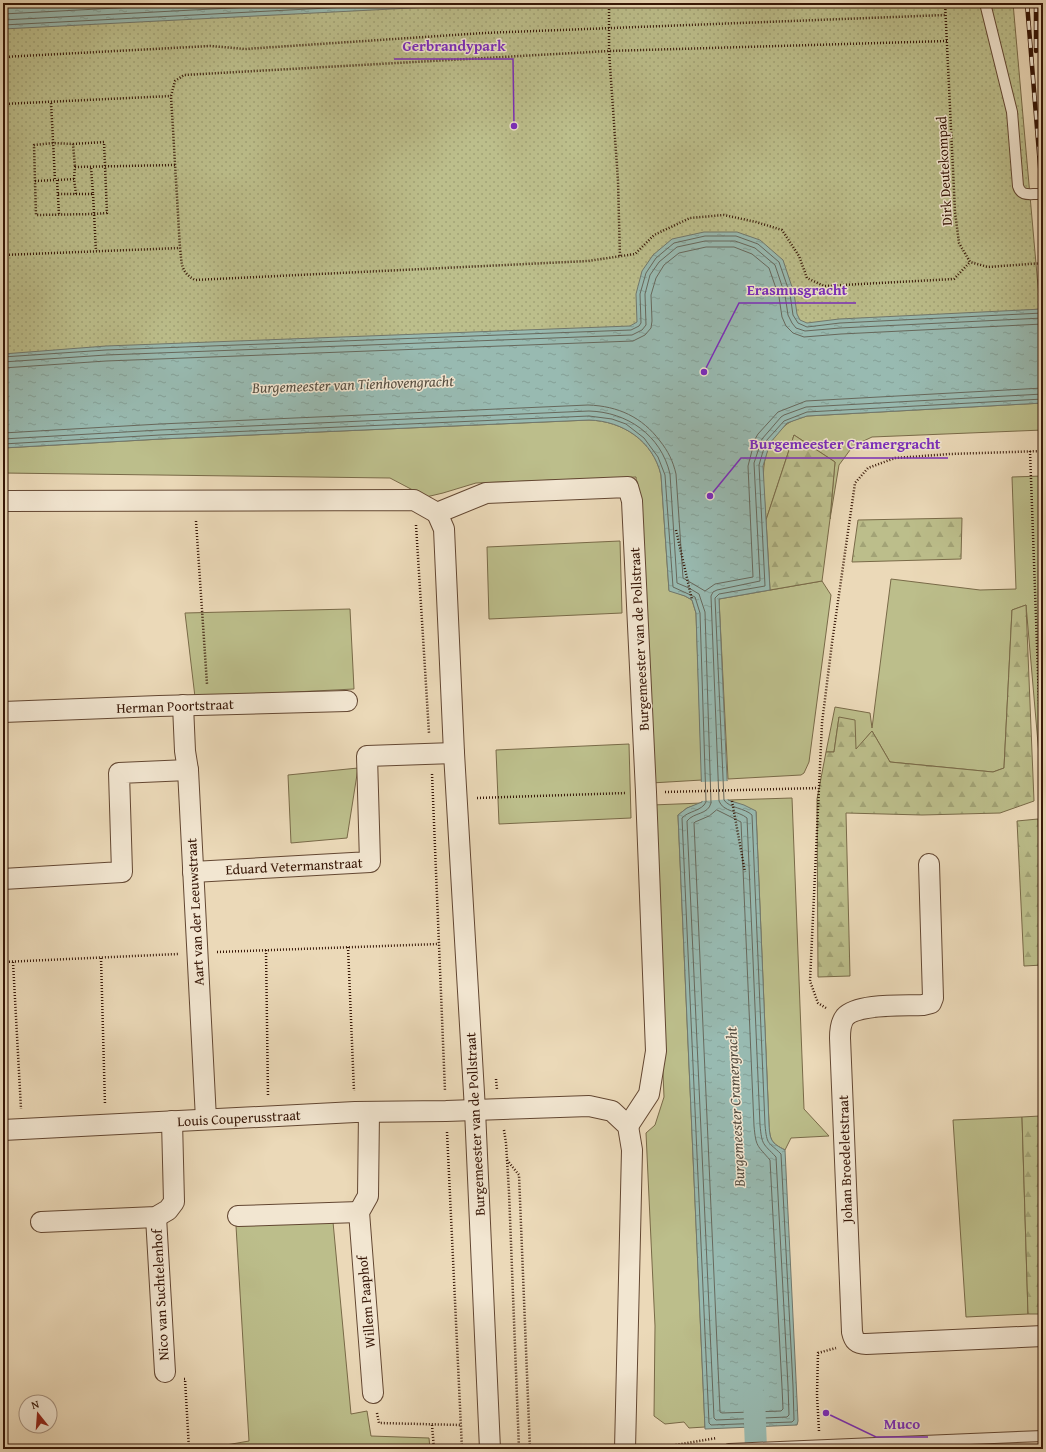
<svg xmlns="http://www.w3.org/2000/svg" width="1046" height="1452" font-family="'Gentium Book Plus',serif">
	<defs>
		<pattern id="forest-firs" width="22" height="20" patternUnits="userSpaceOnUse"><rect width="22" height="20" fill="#bcbe8b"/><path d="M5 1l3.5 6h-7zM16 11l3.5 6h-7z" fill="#a2a376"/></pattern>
		<pattern id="park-dots" width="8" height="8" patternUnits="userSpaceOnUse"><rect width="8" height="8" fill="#bcbe8b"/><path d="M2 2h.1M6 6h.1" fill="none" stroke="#a2a376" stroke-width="1.8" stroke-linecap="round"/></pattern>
		<pattern id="water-ripples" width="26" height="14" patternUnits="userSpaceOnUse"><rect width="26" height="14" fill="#98bab1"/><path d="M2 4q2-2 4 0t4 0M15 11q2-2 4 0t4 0" fill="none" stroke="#849f97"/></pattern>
	</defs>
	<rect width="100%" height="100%" fill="#ebd9b8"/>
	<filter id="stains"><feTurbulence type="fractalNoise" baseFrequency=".005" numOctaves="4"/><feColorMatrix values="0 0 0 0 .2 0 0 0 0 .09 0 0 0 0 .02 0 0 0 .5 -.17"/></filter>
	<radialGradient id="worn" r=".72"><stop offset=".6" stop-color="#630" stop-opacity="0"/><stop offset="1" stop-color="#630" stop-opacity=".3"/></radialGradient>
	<g fill="#bcbe8b" stroke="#796a48">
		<path d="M1043,403v27l-171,7 -19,9 -14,19 -9,54 5,-57 -41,-27 -28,85c-2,-36 -11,-71 21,-96 5,-4 14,-6 20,-8z"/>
		<path d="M589,420c34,1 64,21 72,55l8,115 16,6 7,4 4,13 6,167 -51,3 -15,-306 -160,6 -33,10 -17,4 -36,-19 -387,-5v-25l158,-9z"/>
		<path d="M1043,476v325l-17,-196 -14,5 -8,158 -11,4 -103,-10 -18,-31 -16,19 -17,-33 -5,35h-8l9,-45 35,6 2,15 19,-149 89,11 36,-1 -4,-112z"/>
		<path d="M620,541l2,72 -133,6 -2,-72z"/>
		<path d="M822,581l9,14 -22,167 -5,11 -3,2 -73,4 -9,-180z"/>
		<path d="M350,609l4,80 -159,8 -10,-84z"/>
		<path d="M629,744l2,74 -132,6 -3,-74z"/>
		<path d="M358,768l-11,70 -56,5 -3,-68z"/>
		<path d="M792,798l12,311 25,27 -38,2 -6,12c-14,-7 -15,-10 -16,-25l-13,-313 -28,-12z"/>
		<path d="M702,803l-15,5 -9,7 27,612 -16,1 -5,-6 -19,2 -11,-8 1,-90 -9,-193 9,-8 9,-28 -12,-292z"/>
		<path d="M1022,1117l6,197 -62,3 -13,-197z"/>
		<path d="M333,1222l18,192 16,-3 4,25 58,2 1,11h-227l46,-8 -13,-215z"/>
	</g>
	<g fill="url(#forest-firs)" stroke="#796a48">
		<path d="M794,435l41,27 -5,57 -8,62 -52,9 -4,-70z"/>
		<path d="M962,518l-1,41 -109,3 6,-42z"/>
		<path d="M1026,605l8,196 -34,12 -78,2 -76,-2 4,163 -32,1 -1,-178 9,-47h8l5,-35 16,3 1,29 16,-18 18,31 103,10 11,-4 8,-158z"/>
		<path d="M1038,819l5,115v31l-19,1 -7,-145z"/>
		<path d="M1040,1116l3,84v114h-15l-6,-197z"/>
	</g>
	<path fill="url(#park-dots)" stroke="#796a48" d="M280,3h733l27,306 -381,33 -656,27v-349z"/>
	<g fill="url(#water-ripples)" stroke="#71786d">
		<path d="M3,3h506l-506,26z"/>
		<path d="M704,232h33l23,8 23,20 11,33 3,21 3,6 7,3 32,-4 204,-10v94l-236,13 -20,7 -17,20 -7,23 7,124 -51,9 9,201 16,5 12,6 13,314c1,15 2,18 16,25l13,271 -1,4 -92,4 -27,-614 9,-7 15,-6 -6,-189 -4,-13 -7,-4 -16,-5 -8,-116c-8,-34 -38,-54 -72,-55l-428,19 -158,9v-94l103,-8 524,-20 7,-4 -1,-28 6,-23 11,-16 19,-16z"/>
	</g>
	<path fill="#ebd9b8" d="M730,781v17l2,1 -31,2 -1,-19z"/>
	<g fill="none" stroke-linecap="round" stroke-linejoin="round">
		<g stroke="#67685c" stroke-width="1">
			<path d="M3,14l208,-11"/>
			<path d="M3,20l323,-17"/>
			<path d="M3,25l420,-22"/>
			<path d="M3,357l103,-7 525,-20 8,-4 2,-3 -1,-29 6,-21 10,-15 18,-15 31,-7h31l22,8 21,18 11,32 3,21 5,8 9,4 33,-4 203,-10"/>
			<path d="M3,362l103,-7 526,-20 10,-5 4,-5 -1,-31 5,-19 9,-13 18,-15 28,-6h30l20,7 20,17 10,30 3,20 4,8 4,5 9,3 35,-3 203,-10"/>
			<path d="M3,368l103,-7 527,-20 12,-6 6,-7 1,-7 -1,-26 5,-17 8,-13 15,-12 27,-6h28l18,7 17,14 10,29 3,20 4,9 7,7 11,4 37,-3 202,-10"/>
			<path d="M3,433l157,-9 428,-19c30,1 54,12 72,36 8,10 13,20 16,33l7,104 22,13 10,-7 38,-7 -5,-111 7,-27 3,-5 20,-22 28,-11 237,-13"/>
			<path d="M3,439l157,-9 429,-19c38,1 72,24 81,63l7,109 12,5 10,6 6,18 6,191c-3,12 -17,9 -24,18l27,597 2,2 71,-3 2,-2 -1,-29 -12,-229c-13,-14 -14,-11 -16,-32l-13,-307c-8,-7 -24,-6 -28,-17l-8,-205 2,-4 4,-2 43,-9 -6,-118 8,-24 19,-22 3,-2 22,-8 237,-13"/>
			<path d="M3,444l157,-9 429,-19 23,3 14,5 18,14 14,19 7,18 8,112 22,10 5,16 6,189c-4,9 -18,9 -24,16l27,605 2,2 81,-3 2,-2 -1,-34 -12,-232c-13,-13 -14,-8 -16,-29l-13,-310c-7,-7 -23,-7 -28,-15l-9,-202 4,-4 46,-8 -6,-121 7,-24 18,-20 23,-9 236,-13"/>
			<path d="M717,810l24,12 13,304c2,21 3,19 16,34l12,227 1,22 -2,2 -59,2 -2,-1 -26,-589 1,-1 14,-6z"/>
		</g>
		<path stroke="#98bab1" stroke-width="22" d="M754,1397l2,52"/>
		<defs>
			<g id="service">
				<path d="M985,3l27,109 6,74c3,10 10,8 19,8"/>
				<path d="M729,1449l314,-13"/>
			</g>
			<g id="minor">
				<path d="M3,501l411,-1 23,13"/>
				<path d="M437,513l7,16 10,224 21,357 15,339"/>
				<path d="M437,513l49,-20 142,-6 4,14 14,291 10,259 -7,43 -21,32"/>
				<path d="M183,705l2,46 3,19 18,349"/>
				<path d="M3,712l156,-6 188,-5"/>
				<path d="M929,864l4,134 -2,5 -8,2c-19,1 -65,-2 -78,12 -4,5 -5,14 -5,21l12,294c2,9 5,12 14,12l177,-8"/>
				<path d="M193,872l177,-10 -3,-106 87,-3"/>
				<path d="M3,879l119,-7 -3,-99 69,-3"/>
				<path d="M369,1112l-1,84 -9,16 14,181"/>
				<path d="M3,1130l352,-18 91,-1 143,-5 23,5 16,15 4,24 -7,299"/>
				<path d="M238,1216l121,-4"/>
				<path d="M156,1217l9,155"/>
				<path d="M41,1222l115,-5 12,-7 6,-8 -2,-81"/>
			</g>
		</defs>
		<use href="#service" stroke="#634732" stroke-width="12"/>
		<use href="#minor" stroke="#634732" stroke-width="22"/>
		<g stroke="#361606" stroke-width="2.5" stroke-dasharray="1 2" stroke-linecap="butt">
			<path d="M609,3v48l9,130 2,76"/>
			<path d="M945,3l10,209 4,31 11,19 18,5 55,-4"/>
			<path d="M947,41l-338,10 -425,24 -9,6 -4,15 9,152c2,15 0,24 15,32l393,-19 47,-7 19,-19 36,-17 34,-3 32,7 26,8 17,26 8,22 17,8 130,-7 16,-17"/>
			<path d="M3,57l207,-11 35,3 239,-16 461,-18"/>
			<path d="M3,104l168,-8"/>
			<path d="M73,144l31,-2 3,71 -13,1 -58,1 -2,-70 19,-2 20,1 2,23"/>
			<path d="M74,179l1,-12 100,-2"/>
			<path d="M57,180l2,34"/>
			<path d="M58,180l16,-1 2,15h-18"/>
			<path d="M35,181l20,-1 -4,-78"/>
			<path d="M76,194h17l-2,-27"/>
			<path d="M93,194l3,57"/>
			<path d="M3,255l177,-7"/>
			<path d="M1030,451l13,361"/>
			<path d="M196,521l11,163"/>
			<path d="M416,525l13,208"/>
			<path d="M676,530l16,70"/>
			<path d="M432,774l13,317"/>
			<path d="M665,792l153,-4"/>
			<path d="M477,798l149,-5"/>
			<path d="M732,801l13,71"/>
			<path d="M348,947l6,144"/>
			<path d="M266,950l2,146"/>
			<path d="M217,952l222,-8"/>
			<path d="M101,958l4,147"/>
			<path d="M3,962l175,-8"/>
			<path d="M13,962l8,147"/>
			<path d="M826,1008l-8,-5 -8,-22 12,-258 10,-80 23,-160 13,-15 27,-10 55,-4 93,-3"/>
			<path d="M496,1079l1,11"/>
			<path d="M504,1130l2,13 3,49 10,257"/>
			<path d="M447,1132l15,317"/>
			<path d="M507,1160l12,15 11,274"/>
			<path d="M184,1379h1l4,70"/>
			<path d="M377,1413l2,10 82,2"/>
			<path d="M432,1425l2,24"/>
			<path d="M819,1431l-2,-36 1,-42 18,-5"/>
			<path d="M652,1449l65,-11"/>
		</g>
		<use href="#service" stroke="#f2e6d1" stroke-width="10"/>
		<use href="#minor" stroke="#f2e6d1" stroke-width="20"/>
		<defs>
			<g id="rail">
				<path d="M1027,3l16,200"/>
				<path d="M1036,3v48"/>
			</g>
		</defs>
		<use href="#rail" stroke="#361606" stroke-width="4.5"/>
		<use href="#rail" stroke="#f2e6d1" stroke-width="3" stroke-dasharray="9" stroke-linecap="butt"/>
	</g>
	<g text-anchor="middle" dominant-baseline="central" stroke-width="3" stroke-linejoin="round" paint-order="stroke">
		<g font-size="14" fill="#361606" stroke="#f2e6d1">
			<text transform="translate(944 171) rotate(-93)">Dirk Deutekompad</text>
			<text transform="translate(639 639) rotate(-93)">Burgemeester van de Pollstraat</text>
			<text transform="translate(175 706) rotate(-2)">Herman Poortstraat</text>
			<text transform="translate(294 866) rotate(-3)">Eduard Vetermanstraat</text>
			<text transform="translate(195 912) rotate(-93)">Aart van der Leeuwstraat</text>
			<text transform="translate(239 1118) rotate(-3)">Louis Couperusstraat</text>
			<text transform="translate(475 1124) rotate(-93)">Burgemeester van de Pollstraat</text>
			<text transform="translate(845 1159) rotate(-92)">Johan Broedeletstraat</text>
			<text transform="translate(160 1295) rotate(-93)">Nico van Suchtelenhof</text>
			<text transform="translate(366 1302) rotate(-95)">Willem Paaphof</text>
		</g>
		<g font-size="15" font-style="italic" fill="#584f42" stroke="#f2e6d1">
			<text transform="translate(353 384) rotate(-2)">Burgemeester van Tienhovengracht</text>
			<text transform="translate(735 1107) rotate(-93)">Burgemeester Cramergracht</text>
		</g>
	</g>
	<path fill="none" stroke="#7b2cbf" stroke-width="1.5" d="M514 126L513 59H394M704 372L739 303H856M710 496L741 458H948M826 1413L876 1437H928"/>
	<g fill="#7b2cbf" stroke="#f2e6d1" stroke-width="1.5">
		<circle cx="514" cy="126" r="4"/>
		<circle cx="704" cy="372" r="4"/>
		<circle cx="710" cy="496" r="4"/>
		<circle cx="826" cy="1413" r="4"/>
	</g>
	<g font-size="15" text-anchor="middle" font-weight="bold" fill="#7b2cbf" stroke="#f2e6d1" stroke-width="3" stroke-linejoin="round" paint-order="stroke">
		<text x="454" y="51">Gerbrandypark</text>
		<text x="797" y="295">Erasmusgracht</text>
		<text x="845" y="449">Burgemeester Cramergracht</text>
		<text x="902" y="1429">Muco</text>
	</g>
	<rect width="1046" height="1452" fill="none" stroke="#ebd9b8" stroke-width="16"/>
	<rect x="4" y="4" width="1038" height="1444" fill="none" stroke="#361606" stroke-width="2"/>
	<rect x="8" y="8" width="1030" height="1436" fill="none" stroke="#361606"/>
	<g transform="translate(38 1414) rotate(343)"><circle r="19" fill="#f2e6d1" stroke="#a79380"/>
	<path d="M0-3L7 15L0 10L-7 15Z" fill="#8f2418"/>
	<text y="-6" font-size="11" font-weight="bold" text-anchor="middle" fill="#361606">N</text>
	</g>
	<rect width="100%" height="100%" filter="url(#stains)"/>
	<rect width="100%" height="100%" fill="url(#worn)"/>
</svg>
